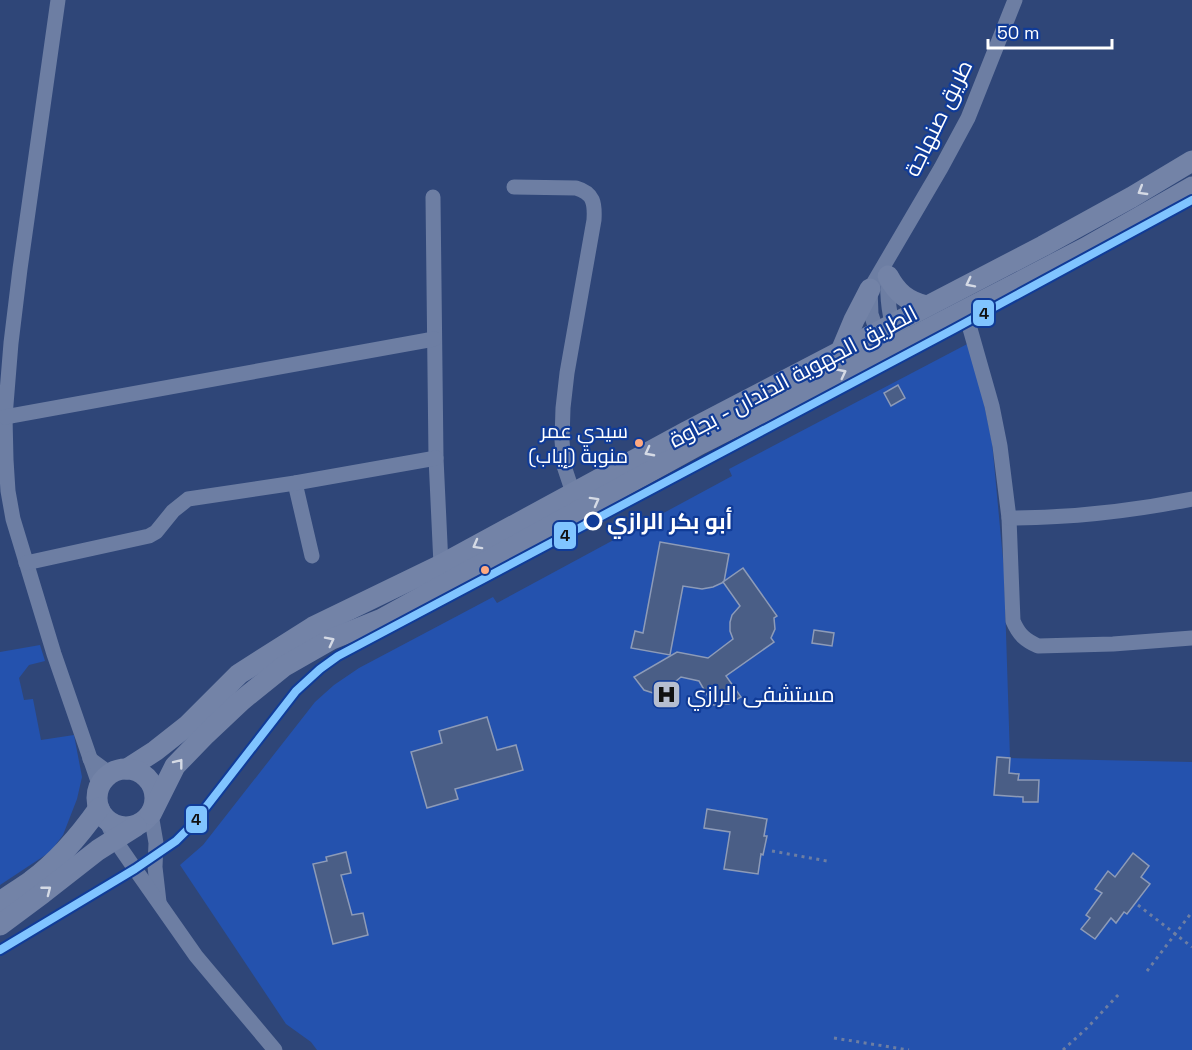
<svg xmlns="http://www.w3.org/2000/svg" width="1192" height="1050" font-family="'Space Grotesk',Cairo,sans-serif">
	<rect width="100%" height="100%" fill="#2f4678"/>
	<g fill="#2452ae">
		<path d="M971,342l21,100 12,128 6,188 182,4v288h-875l-6,-8 -25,-18 -106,-159 23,-20 112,-143 19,-17 25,-17 134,-71 4,6 235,-127 -3,-7z"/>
		<path d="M40,645l5,16 -16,4 -10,13 5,22 9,-1 8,41 33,-5 8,42 -5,22 -14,36 -13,17 -50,33v-233z"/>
	</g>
	<g fill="#4a5e86" stroke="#8d9bb8" stroke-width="1.5">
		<path d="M898,385l7,13 -14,8 -7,-13z"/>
		<path d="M660,542l69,12 -5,28 -11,5 -11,2 -19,-3 -13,69 -39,-7 4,-17 8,2z"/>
		<path d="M743,568l34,48 -3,2 1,11 -4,9 3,4 -48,34 15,21 -12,7 -16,1 -14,-24 -18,-4 -22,18 -15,-5 -10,-13 43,-25 31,6 25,-19 -3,-8v-9l2,-7 8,-9 -17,-24z"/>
		<path d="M814,630l20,3 -2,13 -20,-3z"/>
		<path d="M487,717l10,33 19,-5 7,25 -68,19 3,10 -31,9 -16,-56 31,-9 -3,-12z"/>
		<path d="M997,757l13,1 -1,15 10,1 -1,6h21l-1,22h-15v-5l-29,-2z"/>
		<path d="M707,809l60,10 -3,17h3l-4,19 -2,-1 -3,20 -34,-5 6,-37 -26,-4z"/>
		<path d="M346,852l5,21 -10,2 11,40 11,-2 5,22 -35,9 -20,-80 14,-3 -1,-4z"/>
		<path d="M1133,853l16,13 -8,11 9,7 -23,30 -3,-2 -8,11 -5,-5 -16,21 -14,-10 9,-11 -4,-3 16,-22 -7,-4 13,-18 7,6z"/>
	</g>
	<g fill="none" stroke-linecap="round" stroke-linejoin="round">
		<g stroke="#6d7ea3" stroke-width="3" stroke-dasharray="3 4.5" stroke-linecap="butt">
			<path d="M772,851l55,10"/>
			<path d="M1138,905l54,42"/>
			<path d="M1147,971l45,-59"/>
			<path d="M834,1038l75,12"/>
			<path d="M1063,1050l24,-22 32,-34"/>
		</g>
		<g stroke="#6d7ea3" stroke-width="15">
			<path d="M58,0l-38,269 -9,74 -6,74 1,43 2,31 5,28 41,135 46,133"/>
			<path d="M514,187l62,1c18,5 19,16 18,32l-27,153 -4,35 -1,32 2,26 9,27"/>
			<path d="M433,197l3,261 5,107 3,9"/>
			<path d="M888,275c-1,20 0,40 8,59"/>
			<path d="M965,311l27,95 8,40 9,72 4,103c6,14 12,19 25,25l75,-2 79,-6"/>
			<path d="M880,341l-9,-27 -1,-25 71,-121 27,-50 47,-118"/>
			<path d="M5,417l429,-78"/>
			<path d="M295,483l17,73"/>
			<path d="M1009,518c62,0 123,-7 183,-19"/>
			<path d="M26,563l123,-27 7,-4 17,-21 15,-12 107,-16 141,-25"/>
			<path d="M90,759l15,11 12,1"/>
			<path d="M151,814l5,29 -1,24 4,35"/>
			<path d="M105,818l10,22 20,29 61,87 79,94"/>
		</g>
		<g stroke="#7383a7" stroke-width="21">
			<path d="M888,276c9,17 19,25 38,30"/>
			<path d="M841,351l13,-31 16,-31"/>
			<path d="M127,769l28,-18 33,-26 51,-51 74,-47 128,-62 245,-133 357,-186 89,-49 60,-36"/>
			<circle cx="126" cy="798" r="29"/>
			<path d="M151,814l24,-48 31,-32 35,-33 42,-34 49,-28 50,-20 318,-175 219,-110 166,-86 107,-61"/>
			<path d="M0,902c10,-7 21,-14 31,-21 27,-20 49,-46 68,-73"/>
			<path d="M0,925l43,-32 55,-43 38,-24"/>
		</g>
		<defs>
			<path id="rail-1" d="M0,950l135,-81 41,-28 16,-16 104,-134 24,-22 18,-13 616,-327 238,-129"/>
		</defs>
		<use href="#rail-1" stroke="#103b97" stroke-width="12"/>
		<use href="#rail-1" stroke="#80c4ff" stroke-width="8"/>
	</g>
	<defs><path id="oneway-chevron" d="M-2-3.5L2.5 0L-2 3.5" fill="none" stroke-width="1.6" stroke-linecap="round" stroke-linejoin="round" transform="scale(1.5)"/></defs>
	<g stroke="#d5dae5">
		<use href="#oneway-chevron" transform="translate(1142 191) rotate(149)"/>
		<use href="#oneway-chevron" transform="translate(970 283) rotate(153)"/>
		<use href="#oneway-chevron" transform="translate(842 373) rotate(-27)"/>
		<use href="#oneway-chevron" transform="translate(649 452) rotate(152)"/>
		<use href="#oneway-chevron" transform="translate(595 501) rotate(-29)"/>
		<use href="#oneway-chevron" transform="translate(477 545) rotate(151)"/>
		<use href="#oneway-chevron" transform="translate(330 641) rotate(-27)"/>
		<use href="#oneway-chevron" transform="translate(179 763) rotate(-52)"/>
		<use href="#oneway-chevron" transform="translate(47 890) rotate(-38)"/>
	</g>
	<defs>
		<symbol id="hospital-square" viewBox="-11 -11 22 22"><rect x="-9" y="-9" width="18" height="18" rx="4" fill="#b6bed0" stroke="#103b97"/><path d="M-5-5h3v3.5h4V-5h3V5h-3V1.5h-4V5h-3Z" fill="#111"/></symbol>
	</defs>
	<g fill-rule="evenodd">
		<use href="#hospital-square" x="650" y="678" width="33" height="33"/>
	</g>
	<g fill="#ffa980" stroke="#103b97" stroke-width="2">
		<circle cx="639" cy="443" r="5"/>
		<circle cx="485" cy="570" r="5"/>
	</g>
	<circle fill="#103b97" stroke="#fff" stroke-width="3" cx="593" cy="521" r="8"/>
	<g text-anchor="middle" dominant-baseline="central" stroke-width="4.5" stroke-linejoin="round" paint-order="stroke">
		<g font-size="20" fill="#fff" stroke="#103b97" text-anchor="end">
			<text x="628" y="431">سيدي عمر<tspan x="628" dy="25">منوبة (إياب)</tspan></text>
		</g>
		<g font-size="22" fill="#fff" stroke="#103b97">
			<text transform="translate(938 118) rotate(-64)">طريق صنهاجة</text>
			<text transform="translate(793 376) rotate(-28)">الطريق الجهوية الدندان - بجاوة</text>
		</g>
		<g font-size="22" font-weight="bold" fill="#fff" stroke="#103b97" text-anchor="start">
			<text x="607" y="521">أبو بكر الرازي</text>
		</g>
		<g font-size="22" fill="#fff" stroke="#103b97" text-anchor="start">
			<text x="687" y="694">مستشفى الرازي</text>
		</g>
	</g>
	<g stroke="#103b97" stroke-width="2">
		<rect x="972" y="299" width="23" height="28" rx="6" fill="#80c4ff"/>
		<rect x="553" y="521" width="24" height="29" rx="6" fill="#80c4ff"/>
		<rect x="185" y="805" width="23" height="29" rx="6" fill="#80c4ff"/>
	</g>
	<g font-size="16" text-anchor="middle" font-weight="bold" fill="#111">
		<text x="984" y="319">4</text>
		<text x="565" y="541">4</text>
		<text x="196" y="825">4</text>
	</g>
	<path d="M988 39v9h124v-9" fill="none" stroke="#ffffff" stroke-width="3"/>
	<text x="997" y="39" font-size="18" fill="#ffffff" stroke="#103b97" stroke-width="4.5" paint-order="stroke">50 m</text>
</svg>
